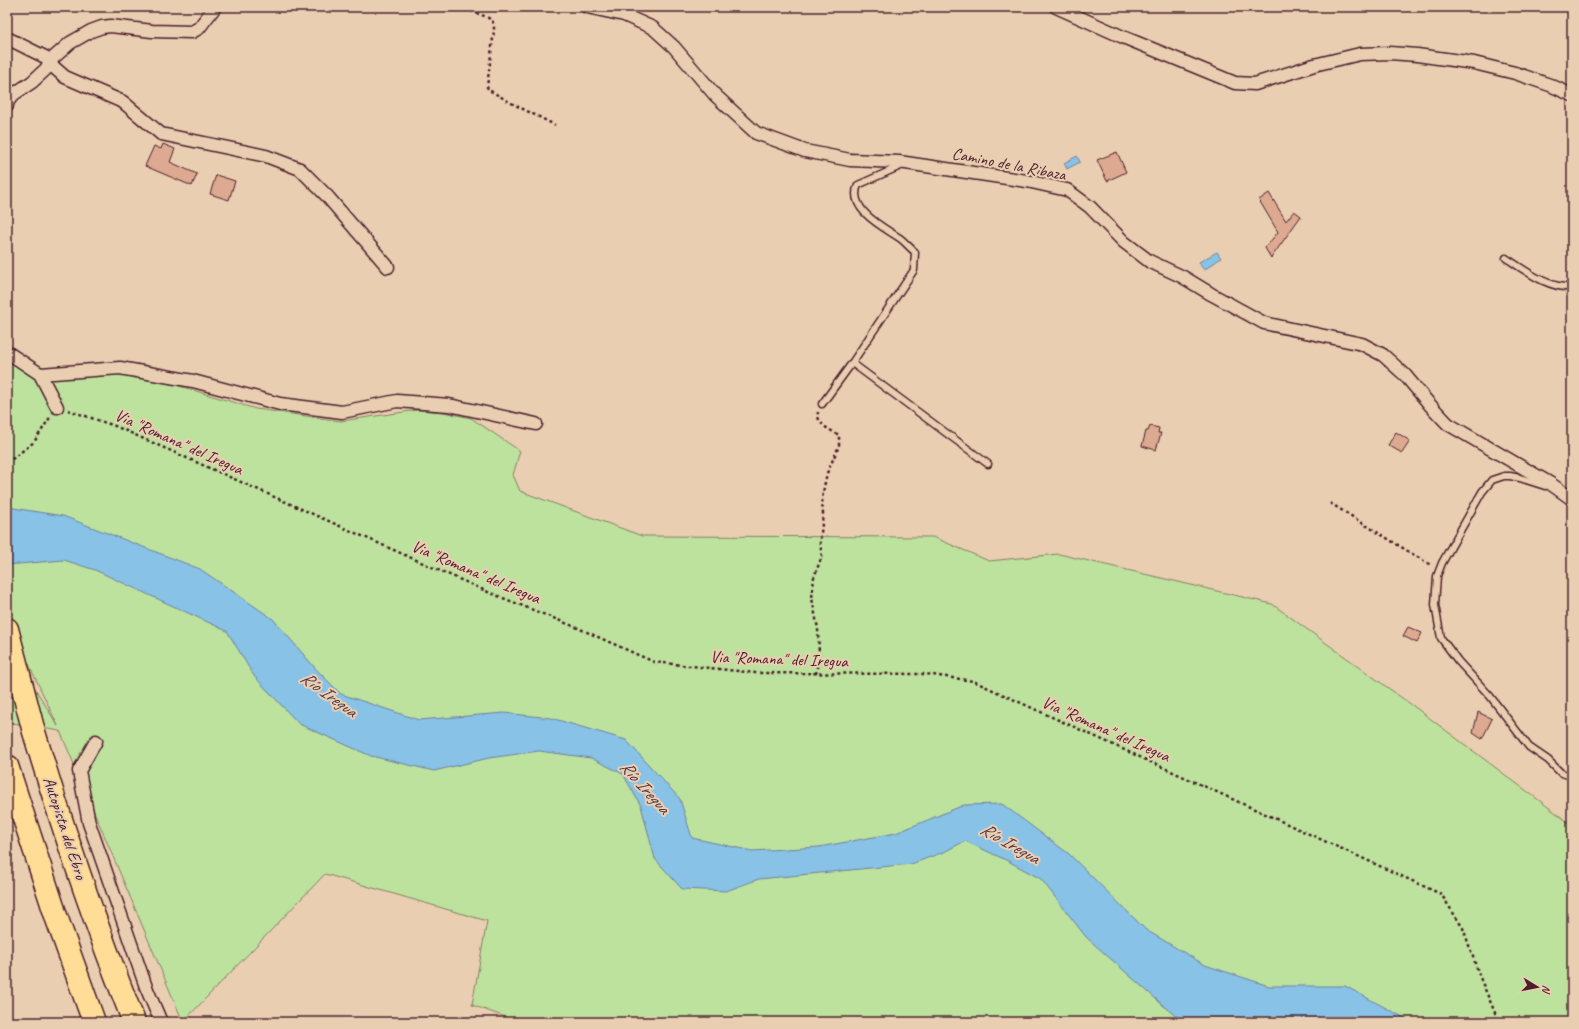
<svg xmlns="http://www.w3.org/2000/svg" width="1579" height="1029" font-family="Caveat,sans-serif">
	<rect width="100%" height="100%" fill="#eaceb1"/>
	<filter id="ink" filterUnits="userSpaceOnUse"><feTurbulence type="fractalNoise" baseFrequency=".025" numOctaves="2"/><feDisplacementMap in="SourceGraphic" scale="8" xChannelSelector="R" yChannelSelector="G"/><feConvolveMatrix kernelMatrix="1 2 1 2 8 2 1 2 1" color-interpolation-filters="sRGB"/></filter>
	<g filter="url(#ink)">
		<path fill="#bce29d" stroke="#838064" d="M7,354l25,19 92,2 52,10 80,24 85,12 77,-11 25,2 28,6 49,33 -7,24 7,16 122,45 291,1 56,24 70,-7 213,50 144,104 156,117v197h-1053l-47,-17 15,-84 -162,-47 -142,148 -123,-291 -53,-9v-79l51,83 -51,-108z"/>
		<g fill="#88c2e7" stroke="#6f819c">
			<path d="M1077,156l3,6 -13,7 -3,-6z"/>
			<path d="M1217,252l4,6 -17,12 -3,-4 -2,-4z"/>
			<path d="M7,507l56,9 137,53 73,50 43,50 25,25 78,26 85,-7 47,5 75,22 54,59 12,39 60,13 67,-4 77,-14 68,-28 38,-1 67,50 77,76 59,35 64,21h76l67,36h-228l-10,-7 -88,-78 -45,-58 -33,-18 -43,-20 -21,11 -33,12 -152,15 -33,12 -44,-2 -27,-30 -14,-53 -18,-32 -32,-16 -52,-7 -50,7 -55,13 -63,-15 -72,-32 -45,-48 -27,-45 -132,-61 -31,-10 -57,5z"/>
		</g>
		<g fill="#ddaa91" stroke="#4a1f2b">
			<path d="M163,144l12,5 -5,13 27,12 -5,12 -47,-20 9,-20 7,3z"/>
			<path d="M1117,152l9,20 -19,9 -10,-21z"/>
			<path d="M216,175l19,6 -6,19 -19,-6z"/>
			<path d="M1269,193l17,28 8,-10 7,5 -30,42 -6,-10 13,-16 -19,-32z"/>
			<path d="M1150,426l9,2 -1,5h3l-5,17 -14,-4 4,-15h2z"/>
			<path d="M1396,432l14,9 -8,12 -14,-8z"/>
			<path d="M1408,627l14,6 -5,10 -14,-7z"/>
			<path d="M1478,712l14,7 -10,20 -9,-6z"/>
		</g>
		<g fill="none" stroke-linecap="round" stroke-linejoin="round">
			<defs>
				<g id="lane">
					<path d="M903,165l-45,20c-11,25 27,43 43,54 5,4 9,9 14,13l-1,18 -62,93 136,101"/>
					<path d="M1506,258c19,12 42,31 66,29"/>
					<path d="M822,404l30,-41"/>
					<path d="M1545,486l-25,-8 -10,-2h-6l-12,4 -10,12 -40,71 -5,13 -2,29 6,33 17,23 32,35 39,51 19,13 13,13 11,3"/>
				</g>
				<g id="street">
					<path d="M587,7l37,8 29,13 21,19 41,48 41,38 49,18 45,9 49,2 128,19 40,9 23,17 34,35 25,19 34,16 28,17 53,29 98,21 21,11 22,20 25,30 18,19 103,60 21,15"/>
					<path d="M1056,7l67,30 112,46 20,1 59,-19 46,-11 30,-1 27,2 57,8 41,10 35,12 22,10"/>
					<path d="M7,38l44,22"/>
					<path d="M49,63l16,14 58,25 38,32 105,22 34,13 27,27 61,71"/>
					<path d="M7,106v-4l7,-8 18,-12 14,-13 5,-9 19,-17 21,-12 11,-4 9,-1 41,5 40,1 7,-4 16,-21"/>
					<path d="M7,352l33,22 17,33"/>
					<path d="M40,374l80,-6 73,13 87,23 62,8 55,-11 52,4 87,19"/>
					<path d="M96,741l-17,30 10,52 57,164 15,35"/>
				</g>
				<g id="highway">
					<path d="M7,629c9,35 18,69 27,103 29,98 62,195 100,290"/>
					<path d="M7,766l50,153 37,103"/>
				</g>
			</defs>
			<use href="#lane" stroke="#4a1f2b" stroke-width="9"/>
			<use href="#street" stroke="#4a1f2b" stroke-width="15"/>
			<use href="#highway" stroke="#4a1f2b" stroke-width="25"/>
			<g stroke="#4a1f2b" stroke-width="2.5" stroke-dasharray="3 3" stroke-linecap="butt">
				<path d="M459,7c7,3 30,9 33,14 2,2 2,6 2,9l-7,57 2,3 26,15 40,20"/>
				<path d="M68,410l47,16 373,166 90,36 76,34 102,11 170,1 47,7 468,213 22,34 18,52 18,42"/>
				<path d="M7,463l27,-21 17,-26"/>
				<path d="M1330,503l102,63"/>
				<path d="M816,674l3,-20 -1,-25 -6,-31 2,-21 8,-21 -2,-13 3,-29 -1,-15 2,-12 3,-14 12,-27v-11c-9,-5 -23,-11 -21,-23"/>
			</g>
			<use href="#lane" stroke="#eaceb1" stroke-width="6"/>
			<use href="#street" stroke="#eaceb1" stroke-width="12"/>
			<use href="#highway" stroke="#ffdd96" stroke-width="22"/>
		</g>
	</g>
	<g text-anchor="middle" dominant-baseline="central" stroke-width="4" stroke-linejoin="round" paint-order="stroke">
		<g font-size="17" fill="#4a1f2b" stroke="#eaceb1">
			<text transform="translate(1009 164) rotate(11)">Camino de la Ribaza</text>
			<text transform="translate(179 442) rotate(24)">Via "Romana" del Iregua</text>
			<text transform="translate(476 572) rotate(23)">Via "Romana" del Iregua</text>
			<text transform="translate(779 659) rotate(2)">Via "Romana" del Iregua</text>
			<text transform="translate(1106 729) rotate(24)">Via "Romana" del Iregua</text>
			<text transform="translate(65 828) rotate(72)">Autopista del Ebro</text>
		</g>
		<g font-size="18" font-style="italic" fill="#533747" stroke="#eaceb1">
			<text transform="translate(329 694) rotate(36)">Río Iregua</text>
			<text transform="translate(645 787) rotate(48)">Río Iregua</text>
			<text transform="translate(1010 843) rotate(30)">Río Iregua</text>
		</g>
	</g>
	<rect width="1579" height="1029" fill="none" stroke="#eaceb1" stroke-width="24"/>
	<rect x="12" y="12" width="1555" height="1005" fill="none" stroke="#4a1f2b" stroke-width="1.5" filter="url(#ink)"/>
	<g transform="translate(1537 987) rotate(100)" stroke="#eaceb1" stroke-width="3" paint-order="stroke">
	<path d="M0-3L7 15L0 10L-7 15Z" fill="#4a1f2b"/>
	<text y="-6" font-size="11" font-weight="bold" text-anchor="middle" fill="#4a1f2b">N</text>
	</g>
</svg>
